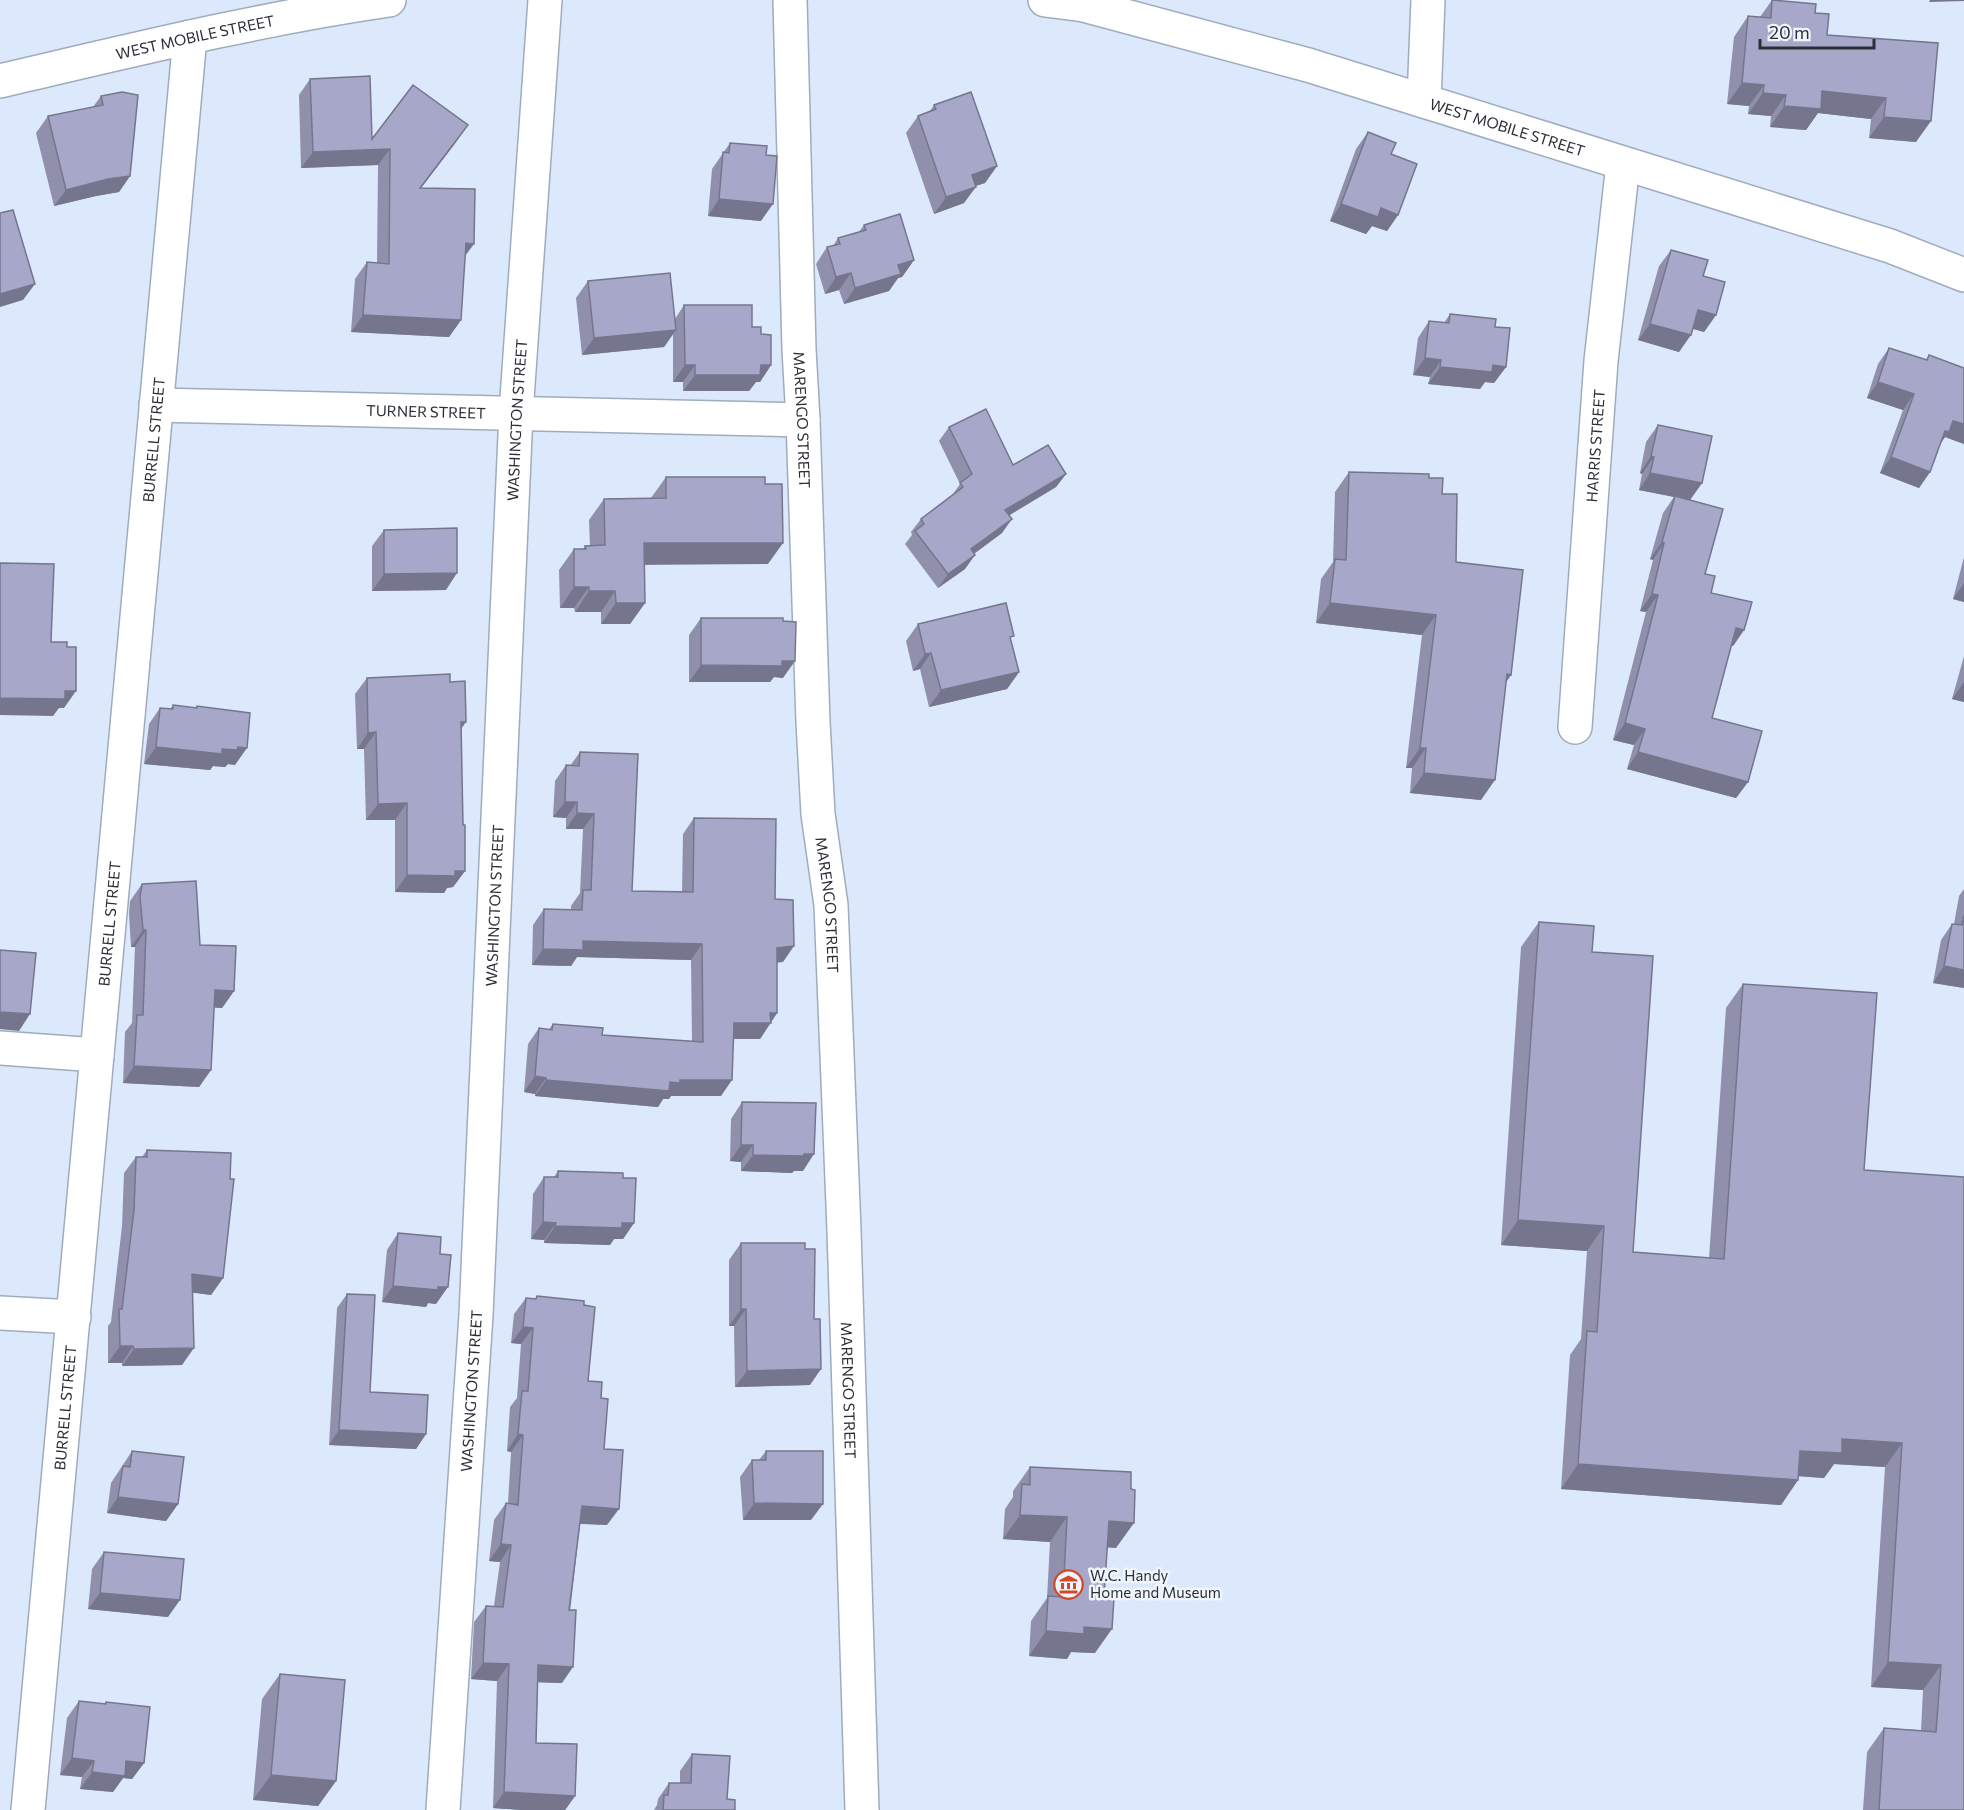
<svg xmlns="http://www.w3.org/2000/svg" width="1964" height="1810" font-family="Commissioner,sans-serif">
	<rect width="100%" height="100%" fill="#dce9fc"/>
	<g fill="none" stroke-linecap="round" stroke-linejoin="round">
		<defs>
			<g id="minor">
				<path id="s1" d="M790,0l9,349 4,71 10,302 5,92 13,91 13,325 18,580"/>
				<path d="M1424,101l4,-101"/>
				<path id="s2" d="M156,405l647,15"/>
				<path id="s3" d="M1575,727l26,-366 22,-197"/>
				<path d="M0,1048l97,7"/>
				<path d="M0,1313l74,4"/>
				<path id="s4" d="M28,1810l162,-1773"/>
				<path id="s5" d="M443,1810l33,-495 40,-902 29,-413"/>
			</g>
			<g id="tertiary">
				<path id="s6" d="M1045,0l39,5 224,60 582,181 74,29"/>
				<path id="s7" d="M0,81c129,-30 258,-62 389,-81"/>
			</g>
		</defs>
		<use href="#minor" stroke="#9facbe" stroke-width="36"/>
		<use href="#tertiary" stroke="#9facbe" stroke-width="36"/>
		<use href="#minor" stroke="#fff" stroke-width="33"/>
		<use href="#tertiary" stroke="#fff" stroke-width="33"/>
	</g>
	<g fill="#9090ad">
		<path d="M1772,0l43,13 12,22 111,8 -22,99 -47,-4 2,-19 -53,-6 -12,17 -36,-3 1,-11 -23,-2 1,-8 -22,-2 7,-67 14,-21 12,1z"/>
		<path d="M310,79l62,60 84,3 -35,46 44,68 -4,64 -12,17 -98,-5 4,-53 12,-17 10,1 1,-98 -77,3 -2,-73z"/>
		<path d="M101,96l29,80 -11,16 -23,4 -42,10 -18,-73 12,-17 45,-9z"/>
		<path d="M934,105l63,61 -12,17 -10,3 -11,17 -30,11 -28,-81 12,-17 12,-5z"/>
		<path d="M1368,132l23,22 7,61 -11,16 -15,-5 -6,8 -36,-13 26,-72z"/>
		<path d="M730,143l31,78 -53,-5 4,-47z"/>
		<path d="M864,225l50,35 -12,17 -4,1 -9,13 -45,13 -5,-14 -14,4 -9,-30 11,-17 6,-1 5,-8 21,-6z"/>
		<path d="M1671,250l32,26 13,39 -12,17 -11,-3 -14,23 -41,-12 21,-74z"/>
		<path d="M588,281l87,38 9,-14 68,22 9,7 10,31 -11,17h-4l-7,9h-66v-9h-10v-48l-9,13 -82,8 -6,-57z"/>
		<path d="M1450,314l45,13 11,40 -12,16 -9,-1 -5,7 -52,-5 2,-7 -17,-2 5,-37 11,-17 15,2z"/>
		<path d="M1889,348l37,12 3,-5 35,13v76l-19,-7 -5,7 -10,28 -11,16 -39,-15 23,-63 -36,-12 11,-34z"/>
		<path d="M1658,425l44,58 -12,17 15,74 6,19 33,37 -11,16h-2l-19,72 36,64 -12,16 -109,-29 7,-24 -21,-5 33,-128 -6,-1 13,-51 -3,-1 13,-46 11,-16 -35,-7 3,-16 -2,-1 6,-31z"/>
		<path d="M949,427l64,38 53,9 -10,13 -47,28 -7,18 -28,21 -9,15 -27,19 -33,-44 7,-9 -1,-3 10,-13 32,-25 7,-10 -21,-43z"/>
		<path d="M1349,472l80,6 13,16 14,68 55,113 -5,7 -25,118 -71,-7 2,-25h-6l16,-133 -106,-12 5,-44 12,-17 2,-70z"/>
		<path d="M666,477l102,87h-124l1,39 -15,21h-29v-12h-26l-1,-4h-14l-1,-38 15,-21h9l2,-3h5l-1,-26 15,-21 47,-1z"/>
		<path d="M384,530l62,60 -74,1v-45z"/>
		<path d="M1964,557v45l-11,-3z"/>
		<path d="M701,618l82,60 -9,-1 -4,5h-81v-47z"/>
		<path d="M918,624l93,16 8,32 -12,17 -78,18 -9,-38 -7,2 -7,-30z"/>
		<path d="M1964,656v46l-12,-3z"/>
		<path d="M367,678l83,4 11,47 2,96 2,46 -12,16 -6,1 -3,5 -49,-1v-72h-29l-2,-71h-7l-2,-55z"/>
		<path d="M173,705l23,3 1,-2 38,59 -7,-1 -3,3 -12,-1 -3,4 -66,-6 5,-40 11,-16 10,1z"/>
		<path d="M580,752l52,139 50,1 1,-58 11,-16 81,81 8,63h-6v51l-17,26h-27l-12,57h-50l-2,3h-6l-5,8 -123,-11v-2l-11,-2 4,-48 11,-16 10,1 4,-5 49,11 90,6 -1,-81 -114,-3 -6,9 -39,-1 1,-40 11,-16 27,1v-4l9,-13 3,-64h-17v-11l-13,-1 2,-36 11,-16 4,1z"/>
		<path d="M142,884l58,61 34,46 -12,17 -8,-1 -3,63 -12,17 -76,-4 2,-51 7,-9 3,-76h-4l-2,-33 1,-13z"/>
		<path d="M1964,889v99l-31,-5 8,-43 11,-16h2l5,-28z"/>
		<path d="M1539,922l53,30 41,300 76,6 17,-250 17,-24 121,186 100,640h-101l4,-58 17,-24 37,2 2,-40 -52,-3 14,-220 -51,-3 -10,14 -26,-2v4l-17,25 -220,-16 9,-134 11,-16 6,-88 -86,-6 20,-298z"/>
		<path d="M742,1102l61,69h-9l-2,2 -51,-2v-9l-11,-1 1,-42z"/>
		<path d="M147,1150l76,128 -12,17 -19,-3 -10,73 -60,1v-3h-14v-37l3,-4 11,-96 2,-53 12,-16h6z"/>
		<path d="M558,1171l65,7 11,45 -11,16h-9l-4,6 -66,-2v-3l-13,-1 2,-45 11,-17h10z"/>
		<path d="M398,1233l38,71 -8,-1 -2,4 -44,-5 5,-52z"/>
		<path d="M741,1243l69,142 -75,2 -1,-61h-5v-66z"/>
		<path d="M347,1294l23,98 56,42 -10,15 -87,-4 8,-137z"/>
		<path d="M537,1296l47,9 4,76 13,17 3,51 3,76 -27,-1 -18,159 -24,-1 -2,61 39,53 -10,14h-44l-28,-2 4,-127 -26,-2 3,-57 12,-16h8l6,-44 -11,-1 5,-41 12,-17h2l3,-51 -4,-1 3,-44 7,-9 4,-54 -10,-1 3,-29 12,-16 9,1z"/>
		<path d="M132,1451l46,53 -12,17 -59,-8 4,-30z"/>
		<path d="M766,1451l45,69h-68l-3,-43 12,-17h7z"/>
		<path d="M1030,1467l86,81 -9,-1 -12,106 -24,-1 -4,7 -38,-3 2,-35 16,-23 3,-56 -47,-3 2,-30 8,-12v-6z"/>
		<path d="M104,1552l64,65 -80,-8 4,-40z"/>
		<path d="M280,1674l56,107 -18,25 -65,-6 9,-101z"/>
		<path d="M79,1701l26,3 1,-2 38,61 -12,16 -9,-1 -10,14 -33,-3 2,-12 -22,-2 7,-57z"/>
		<path d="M692,1754l35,45 8,11h-81l3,-5 1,-6 11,-16h11v-12z"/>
	</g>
	<g fill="#75768d">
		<path d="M1930,0h34v1l-35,1z"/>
		<path d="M1742,83l22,2 -15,21 -22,-2z"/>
		<path d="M1822,91l64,7 -15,21 -53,-6 -12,17 -36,-3 14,-21z"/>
		<path d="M1763,93l23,2 -15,21 -23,-2z"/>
		<path d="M1884,117l47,4 -15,21 -47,-4z"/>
		<path d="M468,125l-12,17 -48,63 12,-17z"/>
		<path d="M390,149l-12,16 -77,3 12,-16z"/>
		<path d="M997,166l-12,17 -25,8 12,-16z"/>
		<path d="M130,176l-11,16 -23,4 -42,10 12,-16 42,-11z"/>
		<path d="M976,187l-12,16 -30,11 12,-17z"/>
		<path d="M719,199l54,5 -12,17 -53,-5z"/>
		<path d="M1341,204l40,4 17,7 -11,16 -15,-5 -6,8 -36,-13z"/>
		<path d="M466,243l8,1 -12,16z"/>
		<path d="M914,260l-12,17 -4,1 -9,13 -45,13 11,-16 43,-23z"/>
		<path d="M851,273l-12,17 -14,4 11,-17z"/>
		<path d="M35,284l-12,16 -23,7v-13z"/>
		<path d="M1698,310l18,5 -12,17 -17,-5z"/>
		<path d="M363,315l98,5 -12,17 -98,-5z"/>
		<path d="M1650,324l41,11 -12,17 -41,-12z"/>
		<path d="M676,330l-12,17 -82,8 12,-17z"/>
		<path d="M1425,358l16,2 -11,17 -17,-2z"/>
		<path d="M685,365h10l-12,17h-10z"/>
		<path d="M761,365h10l-11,17h-4l-7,9h-66l12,-16z"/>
		<path d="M1493,365l13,2 -12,16 -9,-1 -5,7 -52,-5 12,-17z"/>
		<path d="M1878,382l36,12 -11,16 -36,-12z"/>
		<path d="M1953,421l11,3v20l-19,-7 -7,10 -4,-1z"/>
		<path d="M1651,456l3,1 -12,17 -2,-1z"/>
		<path d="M1891,457l39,15 -11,16 -39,-15z"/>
		<path d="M1650,473l52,10 -12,17 -51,-10z"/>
		<path d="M1066,474l-10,13 -61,37 10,-14z"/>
		<path d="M1012,519l-10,14 -41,30 10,-14z"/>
		<path d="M1662,542l2,1 -11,17 -3,-1z"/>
		<path d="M644,543h139l-15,21 -139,1z"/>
		<path d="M975,555l-10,14 -27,19 10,-14z"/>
		<path d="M457,573l-11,17 -74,1 12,-17z"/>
		<path d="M1964,583v19l-11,-3z"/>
		<path d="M574,587h15l-15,21h-14z"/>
		<path d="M589,591h26l-14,21h-26z"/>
		<path d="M1652,594l6,1 -12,17 -6,-1z"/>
		<path d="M616,603h29l-15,21h-29z"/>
		<path d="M1330,603l106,12 -14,20 -106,-12z"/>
		<path d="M1736,628l8,2 -11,16 -8,-2z"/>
		<path d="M931,653l-11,16 -7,2 12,-17z"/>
		<path d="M782,661h13l-12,17 -9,-1 -4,5h-81l12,-17z"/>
		<path d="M1019,672l-12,17 -78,18 12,-17z"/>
		<path d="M1507,674l4,1 -14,20z"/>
		<path d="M1964,682v20l-12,-3z"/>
		<path d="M65,691h11l-12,17h-5l-6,8 -53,-1v-17z"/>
		<path d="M461,722h5l-12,17z"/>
		<path d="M1625,723l20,6 -11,16 -21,-5z"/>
		<path d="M376,732l-12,17h-7l11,-16z"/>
		<path d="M156,747l66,2 16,-2 9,1 -12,17 -7,-1 -3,3 -12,-1 -3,4 -66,-6z"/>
		<path d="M1420,748h6l-14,20h-6z"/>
		<path d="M1638,752l110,30 -12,16 -109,-29z"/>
		<path d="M1424,773l71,7 -14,20 -71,-7z"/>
		<path d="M565,802h12l-11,16 -13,-1z"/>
		<path d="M407,803l-12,17h-29l12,-16z"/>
		<path d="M577,813l17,1 -11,15h-17z"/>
		<path d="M455,871h10l-12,16 -6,1 -3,5 -49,-1 12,-17z"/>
		<path d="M143,930h3l-11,17h-4z"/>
		<path d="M583,941l119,3 -11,16 -114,-3 -6,9 -39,-1 11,-16z"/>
		<path d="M794,946l-11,16 -17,2 11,-16z"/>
		<path d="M1944,966l20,4v18l-31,-5z"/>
		<path d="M215,990l19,1 -12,17 -19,-1z"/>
		<path d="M0,1012l30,2 -11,17 -19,-2z"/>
		<path d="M770,1013h7l-17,26h-38l12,-16z"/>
		<path d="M134,1066l77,4 -12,17 -76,-4z"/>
		<path d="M535,1076l11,2 -11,16 -11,-2z"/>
		<path d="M546,1080l124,2 10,-2h52l-11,16h-50l-2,3h-6l-5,8 -123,-11z"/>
		<path d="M741,1145h12l-12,17 -11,-1z"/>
		<path d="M804,1154h10l-11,17h-9l-2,2 -51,-2 12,-16z"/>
		<path d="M1518,1220l86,6 -17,25 -86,-6z"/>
		<path d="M543,1222l13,1 -12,17 -13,-1z"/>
		<path d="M622,1223h12l-11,16h-9l-4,6 -66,-2 11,-17z"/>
		<path d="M192,1274l31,4 -12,17 -31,-4z"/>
		<path d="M393,1286l45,1h10l-12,17 -8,-1 -2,4 -44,-5z"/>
		<path d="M741,1309h5l-12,17h-5z"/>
		<path d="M523,1327l10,1 -12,16 -10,-1z"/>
		<path d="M120,1346h13l-11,17h-14z"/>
		<path d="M194,1348l-12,17 -60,1 12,-17z"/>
		<path d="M821,1369l-11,16 -75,2 12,-16z"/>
		<path d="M339,1430l87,4 -10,15 -87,-4z"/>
		<path d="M518,1434l5,1 -12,17 -4,-1z"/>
		<path d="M1842,1439l60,4 -17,24 -51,-3 -10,14 -41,-3 17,-24z"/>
		<path d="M1578,1464l220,16 -17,25 -220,-16z"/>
		<path d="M118,1497l60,7 -12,17 -59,-8z"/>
		<path d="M754,1503l69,1 -12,16h-68z"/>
		<path d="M582,1506l37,3 -12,16 -37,-2z"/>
		<path d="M1020,1515l47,2 -17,25 -47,-3z"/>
		<path d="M1109,1521l25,2 -18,25 -24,-2z"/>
		<path d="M501,1544l10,1 -11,17 -11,-1z"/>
		<path d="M100,1593l80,7 -12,17 -80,-8z"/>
		<path d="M1084,1627l28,2 -17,24 -24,-1 -4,7 -38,-3 17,-25z"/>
		<path d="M1888,1662l53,3 -18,25 -52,-3z"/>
		<path d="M483,1663l26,1 -12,17 -26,-2z"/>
		<path d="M538,1665l35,2 -11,16 -36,-1z"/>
		<path d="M72,1758l22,3 -12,16 -22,-2z"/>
		<path d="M126,1761l18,2 -12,16 -9,-1 -10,14 -33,-3 12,-17z"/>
		<path d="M271,1775l65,6 -18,25 -65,-6z"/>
		<path d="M504,1792l71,4 -10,14h-44l-28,-2z"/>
	</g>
	<g fill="#a7a8c9" stroke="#75768d" stroke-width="1.5">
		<path d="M1772,0l44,4 -1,9 14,1 -2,21 111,8 -7,78 -47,-4 2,-19 -64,-7 -1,18 -37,-3 2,-11 -23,-2 1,-8 -22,-2 6,-67 23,2z"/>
		<path d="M370,76l2,63 41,-54 55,40 -48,63 55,1 -1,55 -8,-1 -5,77 -98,-5 4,-53 22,2 1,-115 -77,3 -3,-73z"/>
		<path d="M122,92l16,3 -8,81 -22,3 -42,11 -18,-74 55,-11 -2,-9z"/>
		<path d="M971,92l26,74 -25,9 4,12 -30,10 -28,-81 18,-7 -2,-4z"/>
		<path d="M1368,132l28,11 -5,11 26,10 -19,51 -17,-7 -3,9 -37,-13z"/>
		<path d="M730,143l37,3 -1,9 11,1 -4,48 -54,-5 4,-47 6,1z"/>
		<path d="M13,210l22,74 -35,10v-81z"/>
		<path d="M900,214l14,46 -16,5 3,9 -46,14 -4,-15 -15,4 -9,-30 13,-3 -2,-6 28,-8 -2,-5z"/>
		<path d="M1671,250l37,10 -5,16 22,6 -9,33 -18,-5 -7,25 -41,-11z"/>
		<path d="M670,273l6,57 -82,8 -6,-57z"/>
		<path d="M684,305h68v22h9v7l10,1v30h-10l-1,10h-65v-10h-10z"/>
		<path d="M1450,314l46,5 -1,8 15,1 -4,39 -13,-2 -1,7 -52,-5 1,-7 -16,-2 4,-37 20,2z"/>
		<path d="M1889,348l38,12 2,-5 35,13v56l-11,-3 -4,11 -4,-1 -15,41 -39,-15 23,-63 -36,-12z"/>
		<path d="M986,409l27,56 35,-20 18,29 -61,36 7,9 -41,30 4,6 -27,19 -33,-43 9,-7 -3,-5 42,-32 -3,-4 12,-9 -23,-47z"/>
		<path d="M1658,425l54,11 -10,47 -52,-10 4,-16 -3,-1z"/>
		<path d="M1349,472l80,2v4h14l-1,16h15l-1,68 67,8 -12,105 -4,-1 -12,106 -71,-7 2,-25h-6l16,-133 -106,-12 5,-44 11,1z"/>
		<path d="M666,477h99v7h17l1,59h-139l1,60h-29l-1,-12h-26v-4h-15v-38h12l-1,-3 20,-1 -1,-46 62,-1z"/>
		<path d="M1675,496l48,13 -18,65 10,2 -4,17 41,9 -8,28 -8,-2 -24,90 50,13 -14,51 -110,-30 7,-23 -20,-6 33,-128 -6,-1 12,-51 -2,-1z"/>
		<path d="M457,528v45l-73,1v-44z"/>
		<path d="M0,563l54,1 -3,78h16v5h9v44h-11v8l-65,-1z"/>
		<path d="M1006,603l8,33 -4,1 9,35 -78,18 -10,-37 -6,1 -7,-30z"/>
		<path d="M701,618h82v3l13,1 -1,39h-13v5l-81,-1z"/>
		<path d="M450,674v8l15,-1 1,41h-5l2,103h2v46h-10v5l-48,-1v-72l-29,1 -2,-72 -8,1 -1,-55z"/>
		<path d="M173,705l24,3v-2l53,7 -3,35 -9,-1 -1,3 -15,-1v5l-66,-7 4,-39 13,1z"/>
		<path d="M580,752l58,2 -6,137 61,1 1,-74 82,1 -1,80 18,1 1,46 -17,2v65h-7l1,10h-37l-2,57h-52v3l-10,-1 -1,9 -123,-11v-2l-11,-2 4,-48 13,2 1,-6 50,4 -1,7 101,7 -1,-98 -119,-3v9l-40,-1 1,-40 38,1 1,-20h8l3,-76 -17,-1v-11h-12l1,-37 13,1z"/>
		<path d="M196,881l4,64 36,1 -2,45 -19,-1 -4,80 -77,-4 3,-51h6l3,-85h-3l-3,-33 2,-13z"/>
		<path d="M1964,915v55l-20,-4 8,-42 10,1z"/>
		<path d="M1539,922l55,4 -2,26 61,4 -20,296 91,7 19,-275 134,9 -13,177 100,7v633h-85l5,-82 52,4 5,-67 -53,-3 14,-219 -60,-4v14l-42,-2 -2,29 -220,-16 9,-133 10,1 7,-106 -86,-6z"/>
		<path d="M0,950l36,3 -6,61 -30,-2z"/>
		<path d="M742,1102l74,1 -2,51h-10v2l-51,-1v-10h-12z"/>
		<path d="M147,1150l84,3 -1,26h4l-11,99 -31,-4 2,74 -60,1 -1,-3h-13l-1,-37h3l12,-99 2,-53h11z"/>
		<path d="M558,1171l65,2v5h13l-2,45h-12v5l-67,-2 1,-3 -13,-1 1,-45h14z"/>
		<path d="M398,1233l43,4 -1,17 11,1 -3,32h-10v3l-45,-4z"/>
		<path d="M741,1243h64v6h10l-1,70h6l1,50 -74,2 -1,-62h-5z"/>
		<path d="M347,1294l28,1 -5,97 58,3 -2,39 -87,-4z"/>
		<path d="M537,1296l47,5v4l11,2 -7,74 14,1 -1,16 7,1 -4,50 19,1 -4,59 -37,-3 -13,104h7l-3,57 -35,-2 -2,78 41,1 -2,52 -71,-4 5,-128 -26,-1 3,-57 17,1 8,-62 -10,-1 5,-41 12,2 5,-70 -5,-1 4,-43h6l5,-63 -10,-1 3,-29 10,1z"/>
		<path d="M132,1451l52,6 -6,47 -60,-7 5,-31 7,1z"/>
		<path d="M766,1451h57v53l-69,-1 -2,-43h14z"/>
		<path d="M1030,1467l101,5v17l4,1 -1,33 -25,-2 -5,76 10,1 -2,31 -28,-2v7l-38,-3 2,-35 15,1 4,-80 -47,-2 2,-31 8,1z"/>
		<path d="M104,1552l80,7 -4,41 -80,-7z"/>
		<path d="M280,1674l65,6 -9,101 -65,-6z"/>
		<path d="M79,1701l27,3v-2l44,5 -6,56 -18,-2 -1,15 -33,-4 2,-11 -22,-3z"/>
		<path d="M692,1754l38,2 -3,43 8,1v10h-72l1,-15h4l1,-12h22z"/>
	</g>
	<defs>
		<symbol id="museum-ring" viewBox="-11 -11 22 22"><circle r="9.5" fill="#f0f6fd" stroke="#d44a29" stroke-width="1.5"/><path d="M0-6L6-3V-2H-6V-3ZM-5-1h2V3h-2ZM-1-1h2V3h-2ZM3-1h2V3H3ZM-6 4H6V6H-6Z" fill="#d44a29"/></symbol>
	</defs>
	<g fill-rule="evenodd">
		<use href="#museum-ring" x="1052" y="1568" width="33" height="33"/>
	</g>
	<g text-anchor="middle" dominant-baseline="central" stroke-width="5" stroke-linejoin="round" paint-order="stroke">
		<g font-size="15" fill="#2b3037" stroke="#f0f6fd">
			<text stroke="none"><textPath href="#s7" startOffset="200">WEST MOBILE STREET</textPath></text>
			<text stroke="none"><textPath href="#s6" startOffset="480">WEST MOBILE STREET</textPath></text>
			<text stroke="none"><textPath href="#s2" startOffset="270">TURNER STREET</textPath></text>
			<text stroke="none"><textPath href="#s5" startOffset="1392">WASHINGTON STREET</textPath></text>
			<text stroke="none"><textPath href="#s1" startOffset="420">MARENGO STREET</textPath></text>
			<text stroke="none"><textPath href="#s4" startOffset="1376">BURRELL STREET</textPath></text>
			<text stroke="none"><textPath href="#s3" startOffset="282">HARRIS STREET</textPath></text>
			<text stroke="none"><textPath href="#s5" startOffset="906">WASHINGTON STREET</textPath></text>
			<text stroke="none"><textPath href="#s1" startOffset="906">MARENGO STREET</textPath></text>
			<text stroke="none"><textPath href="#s4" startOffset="890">BURRELL STREET</textPath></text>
			<text stroke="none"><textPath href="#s5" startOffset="420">WASHINGTON STREET</textPath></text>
			<text stroke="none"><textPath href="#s1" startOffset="1392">MARENGO STREET</textPath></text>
			<text stroke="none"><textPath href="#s4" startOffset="404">BURRELL STREET</textPath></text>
		</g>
		<g font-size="15" fill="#2b3037" stroke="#f0f6fd" text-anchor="start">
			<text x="1090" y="1575">W.C. Handy<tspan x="1090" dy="17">Home and Museum</tspan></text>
		</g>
	</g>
	<path d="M1760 39v9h114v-9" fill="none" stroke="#2b3037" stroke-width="3"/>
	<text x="1769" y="39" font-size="18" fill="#2b3037" stroke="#f0f6fd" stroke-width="4.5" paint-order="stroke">20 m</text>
</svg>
